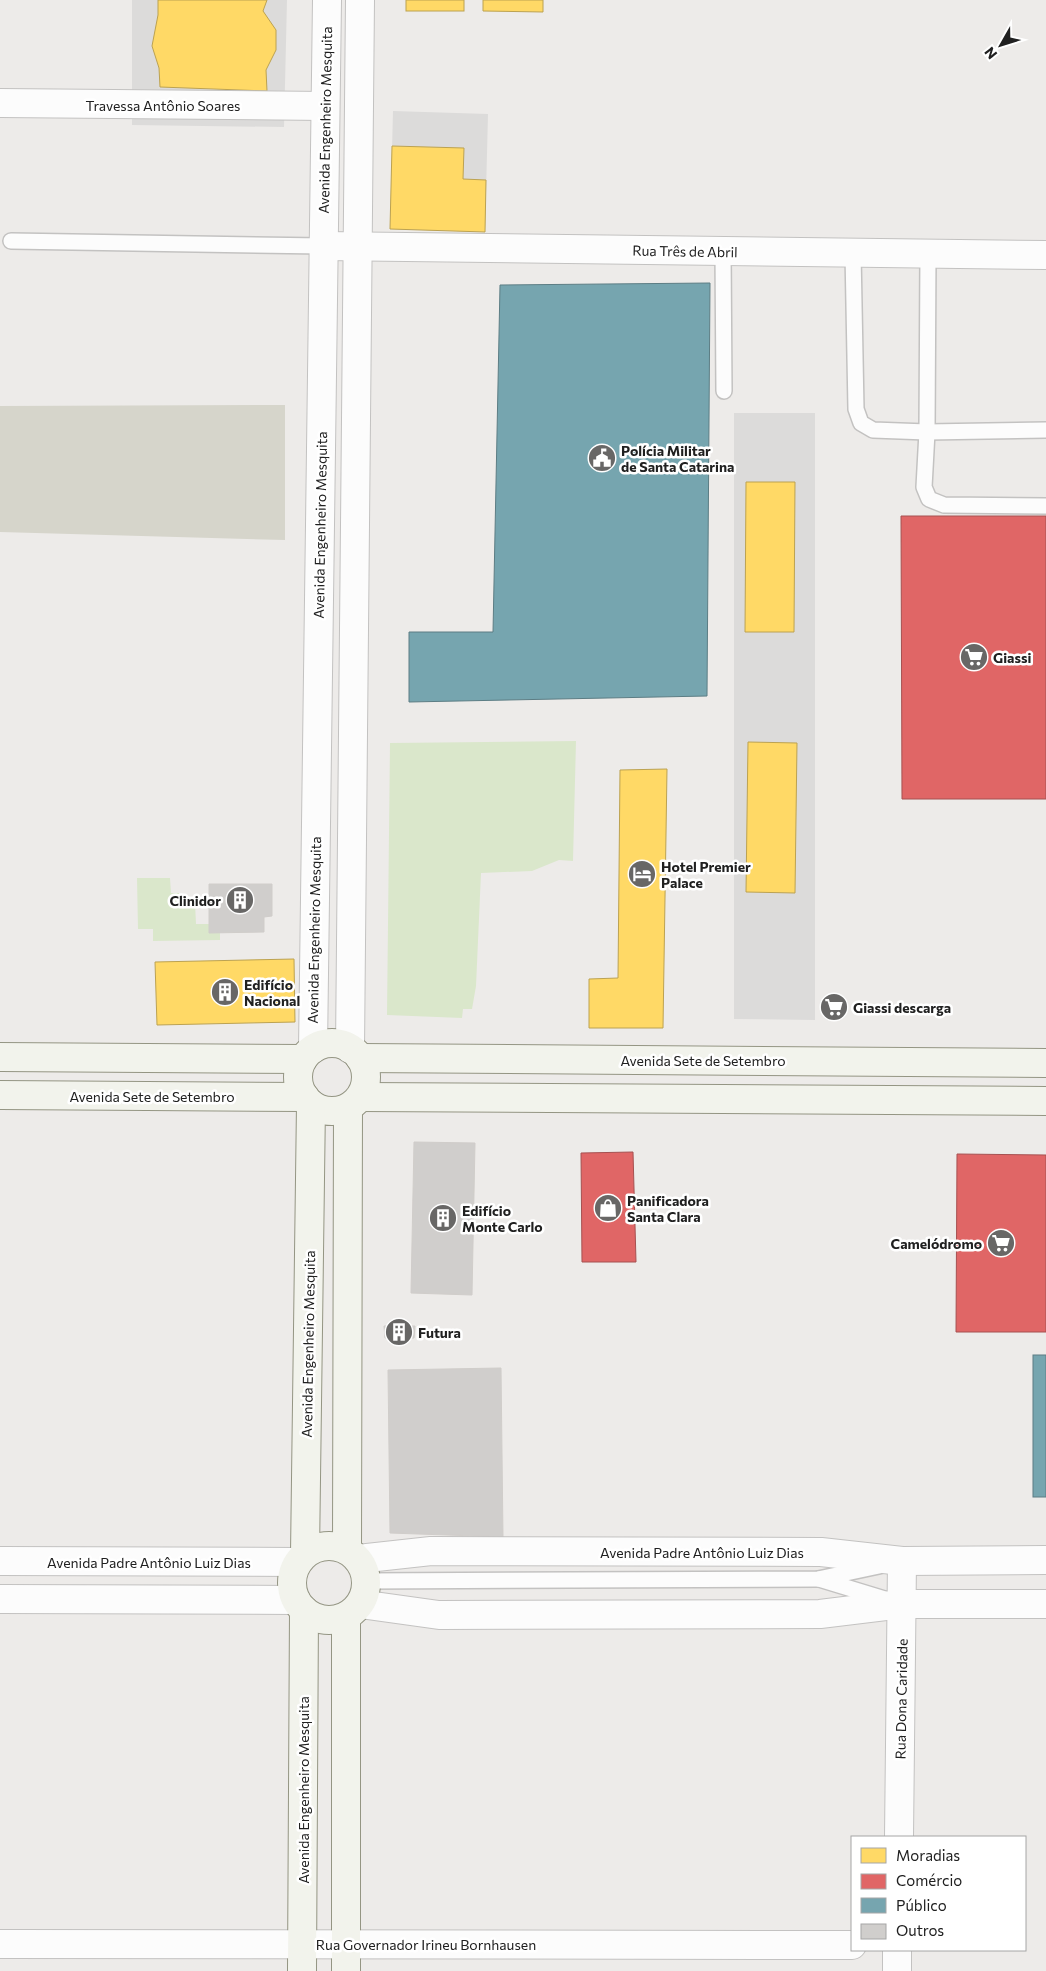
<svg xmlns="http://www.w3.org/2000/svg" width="1046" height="1971" font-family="Commissioner,sans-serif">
	<rect width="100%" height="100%" fill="#edebe9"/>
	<g fill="#dcdbda">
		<path d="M132,0h155l-3,127 -152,-2z"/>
		<path d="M393,111l95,3 -3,118 -95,-3z"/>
		<path d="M734,413h81v607l-81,-1z"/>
	</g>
	<path fill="#d6d5cb" d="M285,405v135l-285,-8v-126z"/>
	<g fill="#dae7cb">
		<path d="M576,741l-3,120 -14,-1 -27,11 -51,2 -5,113 -4,23h-9l-1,9 -75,-3 3,-272z"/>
		<path d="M137,878h33l1,15h8v10h16l1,21h13l11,9v7l-67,1v-12h-15z"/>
	</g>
	<g fill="#ffd966" stroke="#bca251">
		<path d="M158,0h109l-4,11 13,19v20l-10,20 1,21 -107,-4 -1,-19 -7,-22 6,-31z"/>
		<rect x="406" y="0" width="58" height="11"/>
		<path d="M483,0h60v12l-60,-1z"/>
		<path d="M392,146l72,2 -1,31 23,1 -1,52 -95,-3z"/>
		<path d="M746,482h49l-1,150h-49z"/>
		<path d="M748,742l49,1 -2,150 -49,-1z"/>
		<path d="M667,769l-4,259h-74v-49l29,-1 2,-208z"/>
		<path d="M294,959l1,63 -138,3 -2,-63z"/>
	</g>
	<g fill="#e06666" stroke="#a65151">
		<path d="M901,516h145v283h-144z"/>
		<path d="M633,1152l3,110h-54l-1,-109z"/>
		<path d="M957,1154l89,1v177h-90z"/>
	</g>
	<g fill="#76a5af" stroke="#5c7d84">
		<path d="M710,283l-3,413 -298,6v-70h84l7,-347z"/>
		<rect x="1033" y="1355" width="13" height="142"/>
	</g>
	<g fill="#d0cecc" stroke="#d0cdca">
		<path d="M209,884h63v32l-8,1v15l-55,1z"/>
		<path d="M414,1142l61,1 -3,152 -61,-2z"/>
		<path d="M384,1326h31l-1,12h-29z"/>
		<path d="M501,1368l2,169 -113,-4 -2,-163z"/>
	</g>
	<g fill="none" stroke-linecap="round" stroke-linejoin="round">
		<defs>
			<g id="service">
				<path d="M11,241l312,5"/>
				<path d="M723,251l1,140"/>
				<path d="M853,253l3,156 5,14 12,7 54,2 119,-2"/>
				<path d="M928,253l-1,179 -3,55 5,12 15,6 102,1"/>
				<path d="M819,1579l69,21"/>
				<path d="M367,1581l451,-2 61,-13"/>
			</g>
			<g id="minor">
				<path d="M0,103l325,3"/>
				<path d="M323,246l723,9"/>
				<path d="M899,1837l3,-276"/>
				<path d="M0,1944l852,1"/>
				<path d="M897,1971v-21"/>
			</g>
			<g id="tertiary">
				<path d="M313,1049l14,-1049"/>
				<path d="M350,1049l10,-1049"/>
				<path d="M358,1559l73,-8 390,1 81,9 144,-1"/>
				<path d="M0,1561l298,1"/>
				<path d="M0,1599l296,1"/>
				<path d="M360,1604l79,11 381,-1 82,-10h144"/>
			</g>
			<g id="secondary">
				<circle cx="332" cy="1077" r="34"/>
				<path d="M0,1057l303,2"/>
				<path d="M360,1058l686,5"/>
				<path d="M0,1095l305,2"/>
				<path d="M361,1097l685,4"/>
				<circle cx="329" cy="1583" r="37"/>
				<path d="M347,1550l1,-442"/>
				<path d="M305,1554l6,-450"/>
				<path d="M346,1617v354"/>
				<path d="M302,1971l2,-361"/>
			</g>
		</defs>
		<use href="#service" stroke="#c3c2c1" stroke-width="18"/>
		<use href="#minor" stroke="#c3c2c1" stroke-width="30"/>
		<use href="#tertiary" stroke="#c3c2c1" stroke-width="30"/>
		<use href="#secondary" stroke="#949583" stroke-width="30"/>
		<use href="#service" stroke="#fcfcfc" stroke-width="15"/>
		<use href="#minor" stroke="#fcfcfc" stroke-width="28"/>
		<use href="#tertiary" stroke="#fcfcfc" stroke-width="28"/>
		<use href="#secondary" stroke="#f2f3ec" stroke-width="28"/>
	</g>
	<defs>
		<symbol id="civic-disc" viewBox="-11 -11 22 22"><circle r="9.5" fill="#686766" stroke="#fff"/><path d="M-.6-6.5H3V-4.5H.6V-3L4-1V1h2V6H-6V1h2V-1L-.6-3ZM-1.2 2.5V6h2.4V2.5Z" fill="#fff"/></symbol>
		<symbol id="supermarket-disc" viewBox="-11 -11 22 22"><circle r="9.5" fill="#686766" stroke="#fff"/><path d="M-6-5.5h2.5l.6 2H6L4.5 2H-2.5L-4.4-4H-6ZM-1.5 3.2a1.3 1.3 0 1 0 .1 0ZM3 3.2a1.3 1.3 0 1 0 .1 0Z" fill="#fff"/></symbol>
		<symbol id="hotel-disc" viewBox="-11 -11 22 22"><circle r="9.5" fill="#686766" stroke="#fff"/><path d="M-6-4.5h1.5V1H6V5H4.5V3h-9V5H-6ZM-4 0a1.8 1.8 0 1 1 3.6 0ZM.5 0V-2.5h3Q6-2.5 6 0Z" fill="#fff"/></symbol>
		<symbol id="building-disc" viewBox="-11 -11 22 22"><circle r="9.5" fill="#686766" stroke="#fff"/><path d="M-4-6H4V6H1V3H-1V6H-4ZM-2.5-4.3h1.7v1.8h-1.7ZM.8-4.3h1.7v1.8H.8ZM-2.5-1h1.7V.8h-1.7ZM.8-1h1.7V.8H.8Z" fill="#fff"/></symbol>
		<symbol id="shop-disc" viewBox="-11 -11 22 22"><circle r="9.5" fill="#686766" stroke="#fff"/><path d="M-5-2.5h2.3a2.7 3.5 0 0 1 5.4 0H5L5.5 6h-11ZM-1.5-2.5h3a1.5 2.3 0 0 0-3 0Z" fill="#fff"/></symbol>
	</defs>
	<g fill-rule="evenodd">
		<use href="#civic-disc" x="586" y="442" width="32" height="32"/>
		<use href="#supermarket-disc" x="958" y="641" width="32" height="32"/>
		<use href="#hotel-disc" x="626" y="858" width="32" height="32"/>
		<use href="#building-disc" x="224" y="884" width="32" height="32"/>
		<use href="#building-disc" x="209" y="976" width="32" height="32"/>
		<use href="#supermarket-disc" x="818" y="991" width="32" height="32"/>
		<use href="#shop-disc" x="592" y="1192" width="32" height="32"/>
		<use href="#building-disc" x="427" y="1202" width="32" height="32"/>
		<use href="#supermarket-disc" x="985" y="1227" width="32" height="32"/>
		<use href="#building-disc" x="383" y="1316" width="32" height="32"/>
	</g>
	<g text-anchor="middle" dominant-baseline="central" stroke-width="5" stroke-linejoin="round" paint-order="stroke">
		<g font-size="14" fill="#202020" stroke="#fff">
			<text x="163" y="105">Travessa Antônio Soares</text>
			<text transform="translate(325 120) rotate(-89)">Avenida Engenheiro Mesquita</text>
			<text transform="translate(685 251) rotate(1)">Rua Três de Abril</text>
			<text transform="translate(320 525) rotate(-89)">Avenida Engenheiro Mesquita</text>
			<text transform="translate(314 930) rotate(-89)">Avenida Engenheiro Mesquita</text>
			<text x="703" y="1060">Avenida Sete de Setembro</text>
			<text x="152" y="1096">Avenida Sete de Setembro</text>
			<text transform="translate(308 1344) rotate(-89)">Avenida Engenheiro Mesquita</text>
			<text x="702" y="1552">Avenida Padre Antônio Luiz Dias</text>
			<text x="149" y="1562">Avenida Padre Antônio Luiz Dias</text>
			<text transform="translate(901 1699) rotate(-89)">Rua Dona Caridade</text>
			<text transform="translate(303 1790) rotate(-90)">Avenida Engenheiro Mesquita</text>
			<text x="426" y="1944">Rua Governador Irineu Bornhausen</text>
		</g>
		<g font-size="14" font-weight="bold" fill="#202020" stroke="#fff" text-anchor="start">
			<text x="621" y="450">Polícia Militar<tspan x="621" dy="16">de Santa Catarina</tspan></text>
			<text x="993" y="657">Giassi</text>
			<text x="661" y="866">Hotel Premier<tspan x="661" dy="16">Palace</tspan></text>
			<text x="221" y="900" text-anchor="end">Clinidor</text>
			<text x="244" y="984">Edifício<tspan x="244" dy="16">Nacional</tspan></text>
			<text x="853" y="1007">Giassi descarga</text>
			<text x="627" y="1200">Panificadora<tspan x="627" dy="16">Santa Clara</tspan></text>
			<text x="462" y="1210">Edifício<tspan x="462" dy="16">Monte Carlo</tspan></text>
			<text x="982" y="1243" text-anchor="end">Camelódromo</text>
			<text x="418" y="1332">Futura</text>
		</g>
	</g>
	<rect x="851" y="1836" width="175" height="115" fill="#ffffff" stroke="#a6a6a6"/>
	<rect x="861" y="1848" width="25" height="15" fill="#ffd966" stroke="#a6a6a6"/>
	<text x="896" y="1861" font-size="15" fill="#202020">Moradias</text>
	<rect x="861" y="1874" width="25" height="15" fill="#e06666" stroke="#a6a6a6"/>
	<text x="896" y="1886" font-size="15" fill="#202020">Comércio</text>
	<rect x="861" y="1898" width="25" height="15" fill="#76a5af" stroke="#a6a6a6"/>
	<text x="896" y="1911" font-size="15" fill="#202020">Público</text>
	<rect x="861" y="1924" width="25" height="15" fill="#d0cecc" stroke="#a6a6a6"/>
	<text x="896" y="1936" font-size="15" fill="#202020">Outros</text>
	<g transform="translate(1001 45) rotate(231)" stroke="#ffffff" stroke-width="4" paint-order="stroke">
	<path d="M0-4L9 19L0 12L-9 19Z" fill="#202020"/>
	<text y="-8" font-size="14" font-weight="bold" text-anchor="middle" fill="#202020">N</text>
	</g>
</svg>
